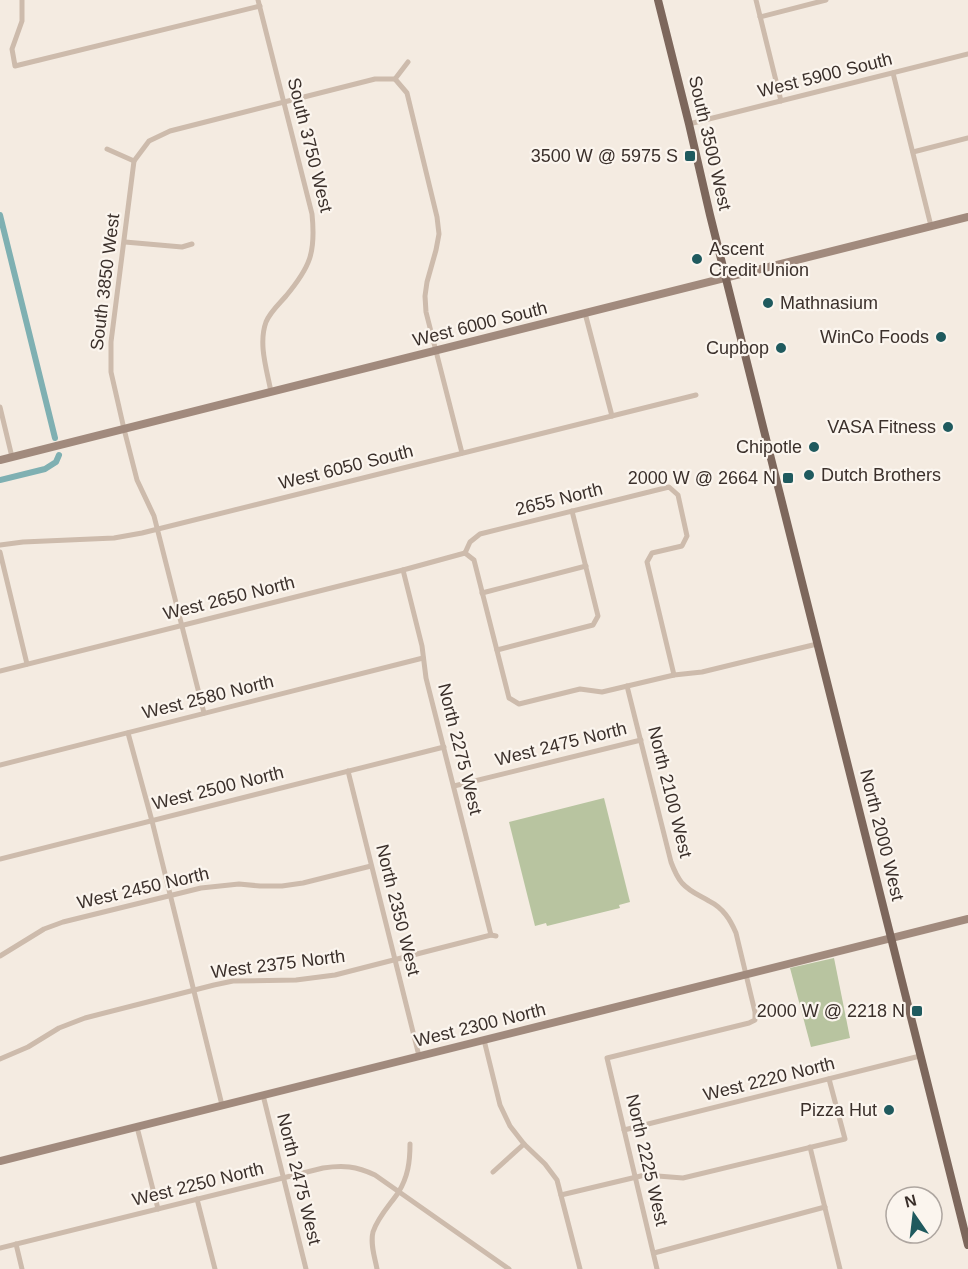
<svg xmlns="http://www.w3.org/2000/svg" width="968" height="1269" font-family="Arial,sans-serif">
	<rect width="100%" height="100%" fill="#f4ebe1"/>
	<g fill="#b8c4a0">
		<path d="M604,798l26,104 -11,3 1,3 -73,18 -1,-3 -11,3 -26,-104z"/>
		<path d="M834,958l16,80 -39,9 -21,-79z"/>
	</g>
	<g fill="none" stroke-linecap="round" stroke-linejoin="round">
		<g stroke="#7fb0b2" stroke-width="6">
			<path d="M0,215l55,223"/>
			<path d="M0,480l45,-11 11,-7 3,-7"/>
		</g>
		<g stroke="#cdbbac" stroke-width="5">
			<path d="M22,0v21l-10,28 3,17 245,-60"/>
			<path d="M258,0l54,214c4,39 -2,53 -26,82 -7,8 -16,16 -20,26 -8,22 1,48 5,70"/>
			<path d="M756,0l25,101"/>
			<path d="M760,17l66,-17"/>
			<path d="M408,62l-13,17 12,14 30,124 2,17 -3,16 -9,32 -2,14 1,16 36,141"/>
			<path d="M893,73l38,153"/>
			<path d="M689,124l279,-70"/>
			<path d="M107,149l27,12 15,-20 21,-10 205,-52h20"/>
			<path d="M913,152l55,-14"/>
			<path d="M134,161l-23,181v30l13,57 13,51 17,36 50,197"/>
			<path d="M125,242l57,5 10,-3"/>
			<path d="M585,313l27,103"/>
			<path d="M0,407l12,50"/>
			<path d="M0,545l23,-3 91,-4 28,-5 554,-138"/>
			<path d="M0,552l27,112"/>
			<path d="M465,553l9,7 35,138 10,6 61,-15 22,3 72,-17 28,-3 115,-28"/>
			<path d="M465,553l5,-11 10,-8 189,-47 9,8 9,41 -5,10 -30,7 -5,9 27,113"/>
			<path d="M403,570l19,76 4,32 65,257"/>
			<path d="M482,593l104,-27"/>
			<path d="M497,650l96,-25 5,-9 -26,-105"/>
			<path d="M0,671l403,-101 62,-17"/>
			<path d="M627,686l44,176c3,8 6,15 11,21 8,9 17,12 27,18 14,7 21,18 27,32l19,79v8l-6,3 -142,35 50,211"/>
			<path d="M128,733l24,88 70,284"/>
			<path d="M0,765l423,-107"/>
			<path d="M348,771l71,285"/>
			<path d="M454,786l187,-46"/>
			<path d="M0,859l444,-112"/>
			<path d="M0,956l44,-27 19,-7 138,-34 38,-4 21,2h22l21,-3 68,-17"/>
			<path d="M484,1040l16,65 10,21 14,18 21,20 12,16 23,89"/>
			<path d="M0,1059l28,-12 31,-19 26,-10 129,-33 19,-4 63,-1 39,-5 156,-40 5,1"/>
			<path d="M263,1095l43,174"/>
			<path d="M137,1127l21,82"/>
			<path d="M624,1130l296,-74"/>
			<path d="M810,1147l30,122"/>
			<path d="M493,1172l31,-28"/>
			<path d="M561,1195l84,-20 38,3 162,-39 -16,-60"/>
			<path d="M197,1199l18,70"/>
			<path d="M16,1244l6,25"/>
			<path d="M0,1248l323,-80c20,-3 33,-2 52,7l134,94"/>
			<path d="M654,1253l171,-46"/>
			<path d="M377,1269c-2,-11 -7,-25 -4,-37 5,-15 16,-26 25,-39 10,-16 12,-31 12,-49"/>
		</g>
		<g stroke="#a18a7d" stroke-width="8">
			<path d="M0,460l968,-243"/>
			<path d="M0,1161l968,-242"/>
		</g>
		<path stroke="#7d675c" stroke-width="8" d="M658,0l31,124 21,91 258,1030"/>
	</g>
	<g fill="#1f5a5e" stroke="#fbf5ee" stroke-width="2">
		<rect x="684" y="150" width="12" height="12" rx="3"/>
		<circle cx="697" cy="259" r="6"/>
		<circle cx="768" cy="303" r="6"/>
		<circle cx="941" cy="337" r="6"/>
		<circle cx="781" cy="348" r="6"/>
		<circle cx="948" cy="427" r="6"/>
		<circle cx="814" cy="447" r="6"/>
		<circle cx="809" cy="475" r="6"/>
		<rect x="782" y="472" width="12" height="12" rx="3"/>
		<rect x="911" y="1005" width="12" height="12" rx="3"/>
		<circle cx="889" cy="1110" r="6"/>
	</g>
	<g text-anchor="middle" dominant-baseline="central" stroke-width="4.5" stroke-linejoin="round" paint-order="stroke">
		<g font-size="18" fill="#3b302b" stroke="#fbf5ee">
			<text transform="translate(825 75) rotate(-14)">West 5900 South</text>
			<text transform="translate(710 143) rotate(77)">South 3500 West</text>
			<text transform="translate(310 145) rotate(76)">South 3750 West</text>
			<text transform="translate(105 282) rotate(-83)">South 3850 West</text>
			<text transform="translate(480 324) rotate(-14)">West 6000 South</text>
			<text transform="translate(346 467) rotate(-14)">West 6050 South</text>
			<text transform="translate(559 499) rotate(-14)">2655 North</text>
			<text transform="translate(229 598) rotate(-14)">West 2650 North</text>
			<text transform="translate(208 697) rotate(-14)">West 2580 North</text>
			<text transform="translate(561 744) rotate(-14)">West 2475 North</text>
			<text transform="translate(460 749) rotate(76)">North 2275 West</text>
			<text transform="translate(218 788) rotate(-14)">West 2500 North</text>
			<text transform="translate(670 792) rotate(76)">North 2100 West</text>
			<text transform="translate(882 835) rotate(76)">North 2000 West</text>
			<text transform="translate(143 888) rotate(-13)">West 2450 North</text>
			<text transform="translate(398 910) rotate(76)">North 2350 West</text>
			<text transform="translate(278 964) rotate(-7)">West 2375 North</text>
			<text transform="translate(480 1025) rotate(-14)">West 2300 North</text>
			<text transform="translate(769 1079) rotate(-14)">West 2220 North</text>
			<text transform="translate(647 1160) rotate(77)">North 2225 West</text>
			<text transform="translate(299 1179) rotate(76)">North 2475 West</text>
			<text transform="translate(198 1184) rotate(-14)">West 2250 North</text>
		</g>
		<g font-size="18" fill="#3b302b" stroke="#fbf5ee" text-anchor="end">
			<text x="678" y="156">3500 W @ 5975 S</text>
			<text x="709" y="249" text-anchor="start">Ascent<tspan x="709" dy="21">Credit Union</tspan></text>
			<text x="780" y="303" text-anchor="start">Mathnasium</text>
			<text x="929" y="337">WinCo Foods</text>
			<text x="769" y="348">Cupbop</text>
			<text x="936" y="427">VASA Fitness</text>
			<text x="802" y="447">Chipotle</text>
			<text x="821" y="475" text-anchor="start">Dutch Brothers</text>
			<text x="776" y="478">2000 W @ 2664 N</text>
			<text x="905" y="1011">2000 W @ 2218 N</text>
			<text x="877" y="1110">Pizza Hut</text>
		</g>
	</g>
	<g transform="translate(914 1215) rotate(346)"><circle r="28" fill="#fbf5ee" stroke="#aea6a0" stroke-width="1.5"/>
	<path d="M0-4.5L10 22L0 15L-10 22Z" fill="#1f5a5e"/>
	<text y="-9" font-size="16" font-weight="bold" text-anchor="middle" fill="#3b302b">N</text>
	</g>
</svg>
